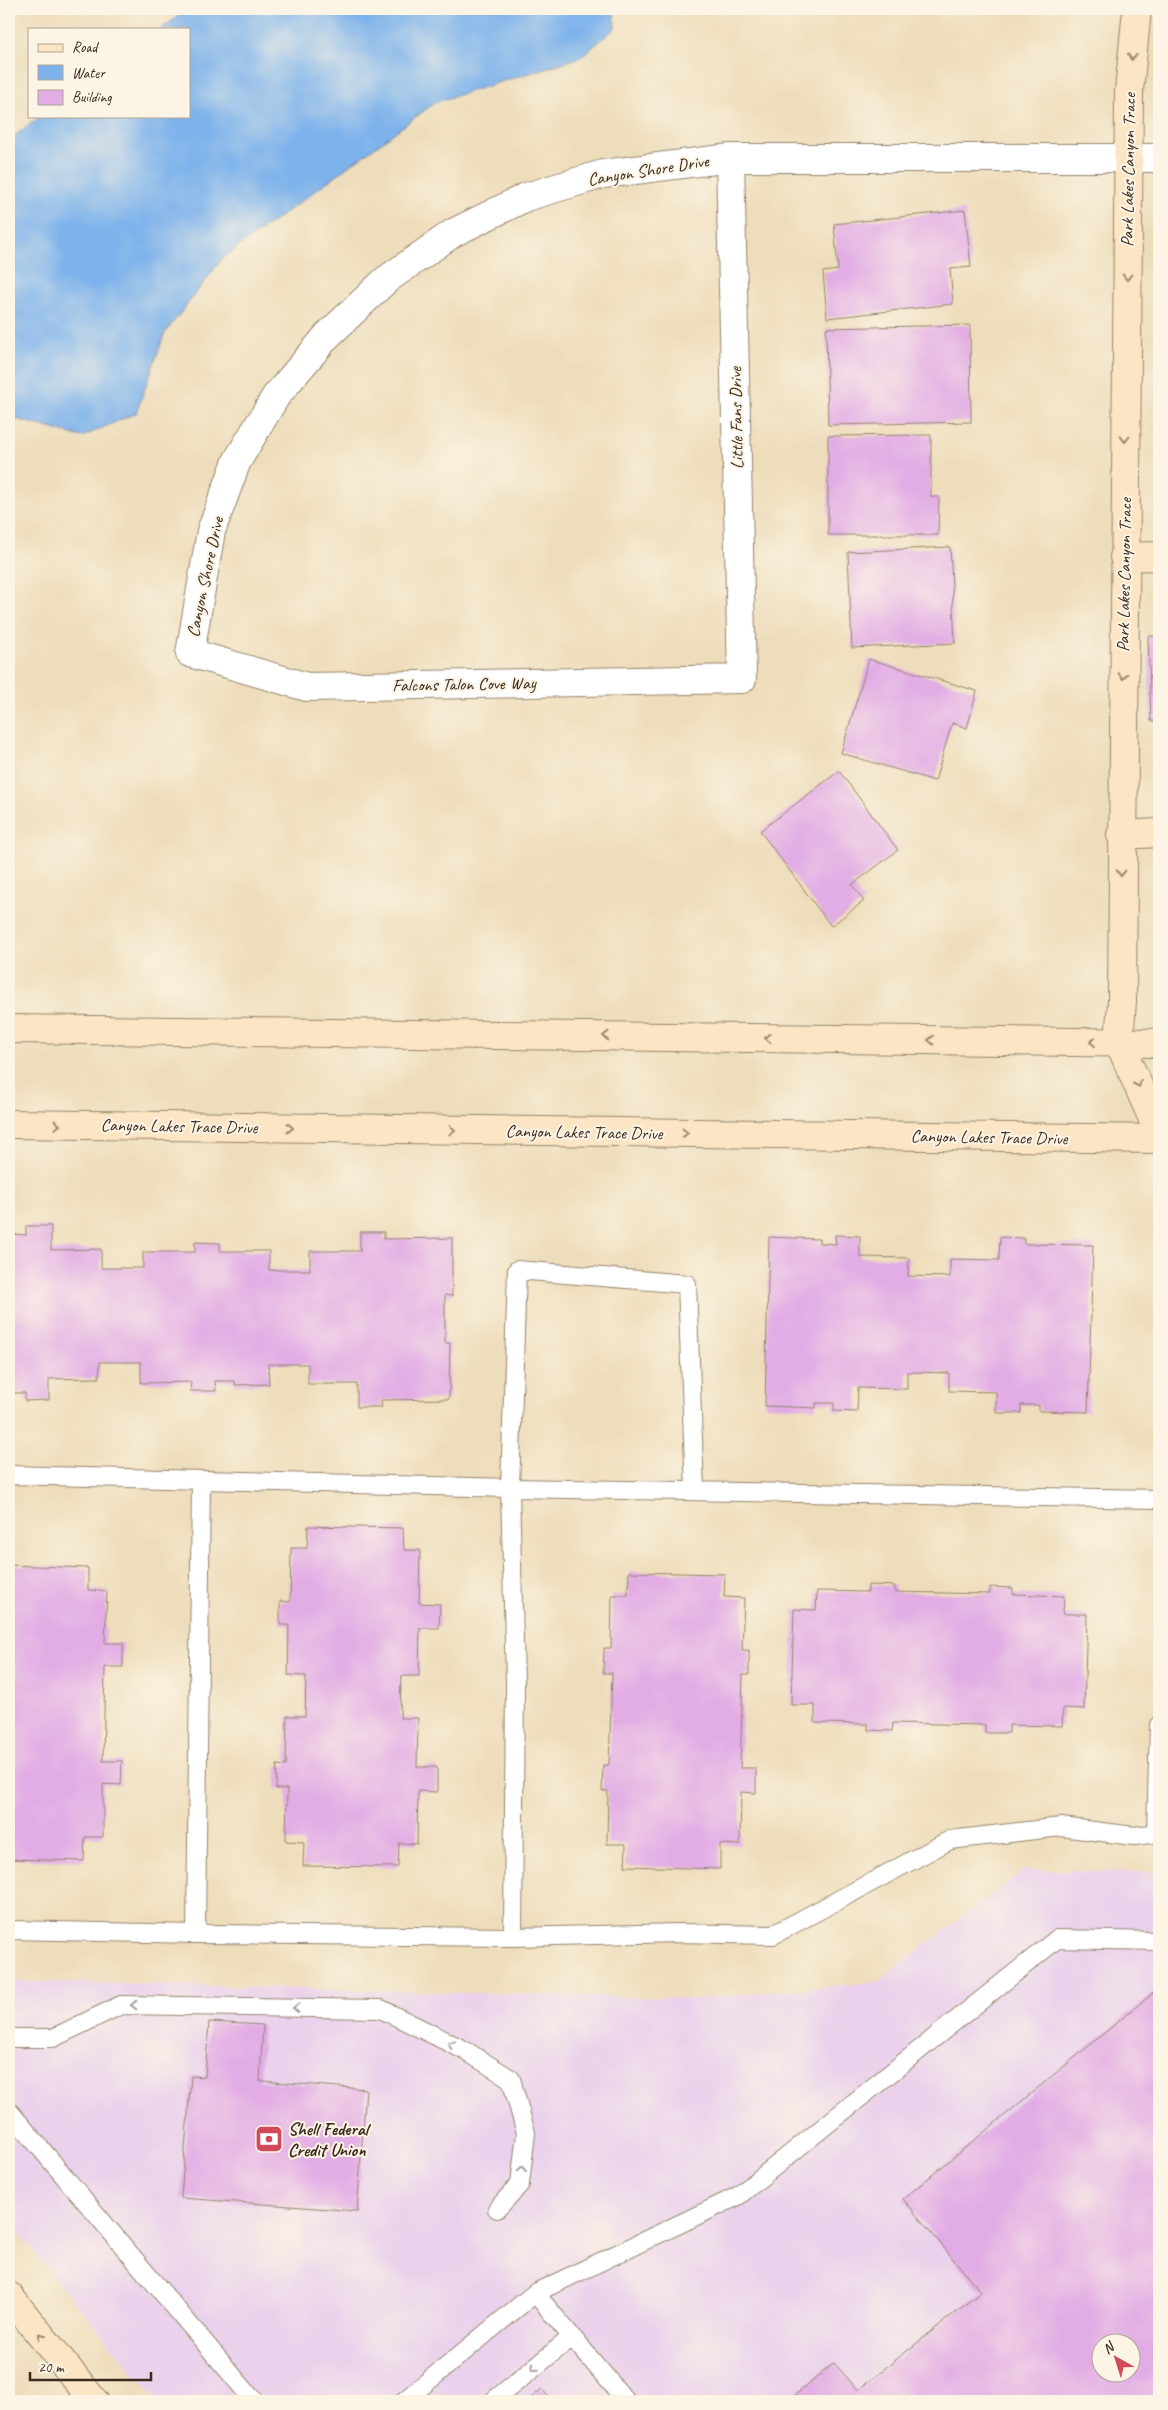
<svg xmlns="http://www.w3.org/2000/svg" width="1168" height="2410" font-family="Caveat,sans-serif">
	<rect width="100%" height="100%" fill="#fcf5e5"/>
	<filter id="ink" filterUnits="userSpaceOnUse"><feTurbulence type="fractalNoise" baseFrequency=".02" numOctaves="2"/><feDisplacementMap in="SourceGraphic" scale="10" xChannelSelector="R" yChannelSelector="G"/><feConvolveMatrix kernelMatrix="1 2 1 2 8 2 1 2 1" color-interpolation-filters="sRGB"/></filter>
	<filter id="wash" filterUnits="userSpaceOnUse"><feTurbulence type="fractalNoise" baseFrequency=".0096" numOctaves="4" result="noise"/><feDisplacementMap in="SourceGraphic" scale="20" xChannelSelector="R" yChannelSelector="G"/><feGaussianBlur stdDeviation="1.12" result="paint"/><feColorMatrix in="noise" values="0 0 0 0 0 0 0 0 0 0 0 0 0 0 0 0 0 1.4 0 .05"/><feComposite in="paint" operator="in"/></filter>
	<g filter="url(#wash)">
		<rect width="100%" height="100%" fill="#edb"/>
		<path fill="#ead1ec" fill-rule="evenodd" d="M1024,1870l135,2v529h-1002l-148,-179v-241l684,18 184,-17zM1100,2342h30v30h-30z"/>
		<path fill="#7db2eb" stroke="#5c6e84" d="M188,9h426l1,19 -34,29 -145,45 -214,157 -57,74 -29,80 -54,24 -73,-20v-277l32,-24h148v-87h-28z"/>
		<g id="blocks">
			<g fill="#e2ace5" fill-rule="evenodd">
				<path d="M965,210l6,57 -21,2 3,35 -126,14 -4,-46 15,-2 -4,-46z"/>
				<path d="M970,325l1,97 -143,3 -2,-97z"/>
				<path d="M931,435v62h8l-1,38h-110v-99z"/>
				<path d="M950,547l5,96 -103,5 -4,-96z"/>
				<path d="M1148,636h11v85h-8z"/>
				<path d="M869,659l108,32 -10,37 -15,-5 -17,58 -94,-28z"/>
				<path d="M839,771l59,79 -46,35 12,16 -33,25 -71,-95z"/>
				<path d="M26,1226h25v24l50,-1v19h42v-16h52v-10l25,1v8h49v19h41v-19h50v-19h24v7l68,-1v58l-7,-1v48h5l-1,56 -68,1 1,7h-25v-23h-49v-20h-40l1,20 -34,1v-4h-20l1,10h-26l1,-9 -50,1v-21h-41l-1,16 -50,1v21l-24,1v-8h-16v-166h3v7l14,1z"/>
				<path d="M835,1235l25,1v21l49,1 -1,18 42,1v-18l49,1 1,-23 24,1v6l69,1 -5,167 -49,-1v-6h-18v8h-25v-21l-47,-1v-18l-42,-1v17l-49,-1 -1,24 -23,-1v-8h-18v5l-51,-2 4,-169 50,2v4l17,1z"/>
				<path d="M308,1526l95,2 1,22h16l-1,53 21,1 -1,24h-19l-1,48h-18l-1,42h18l-1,49h20v25l-19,-1 -1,53 -18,-1 -1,24 -95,-1 1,-24 -18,-1 1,-52h-11l1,-24 9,1 1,-50h18l1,-40 -18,-1 1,-50h-9v-24l10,1 1,-54h16z"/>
				<path d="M9,1565l79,3v22l19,1 -2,52h18v24h-18l-2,94h19l-1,24 -18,-1v53h-18l-1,24 -75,-2z"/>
				<path d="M629,1572l96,2 -1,23 20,1 -2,52h7v25h-6l-3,93h16v25l-15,-1 -1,53 -20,-1v25l-95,-3 1,-22h-19l1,-53h-6l1,-26h6l3,-92h-9l1,-25h7l1,-53h16z"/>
				<path d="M868,1585l27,1v6l95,2v-7l23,1v6l51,2 -1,18h24l-3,95 -21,-1 -1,18 -53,-1v8h-24v-8l-92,-2 -1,8 -24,-1v-6l-53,-1v-18h-24l3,-96 22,1 1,-19 51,1z"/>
				<path d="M1159,1988v413h-371l46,-38 24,27 123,-98 -78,-93zM1100,2342h30v30h-30z"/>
				<path d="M209,2022l54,3 -3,56 106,8 -9,122 -176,-13 10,-122 14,1z"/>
				<path d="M542,2389l10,12h-25z"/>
			</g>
		</g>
	</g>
	<g filter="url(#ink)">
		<use href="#blocks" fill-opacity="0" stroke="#94846c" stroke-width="1"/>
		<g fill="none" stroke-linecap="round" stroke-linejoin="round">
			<defs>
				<g id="lane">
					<path d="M9,1475l501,13 649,11"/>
					<path d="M1156,1833l3,-108"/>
					<path d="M9,1930l187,4 317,3 167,-4 93,2 177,-95 111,-13 73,9 25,-3"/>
					<path d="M196,1934l5,-454"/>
					<path d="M513,1937l2,-256 -5,-193 7,-218 170,14 8,207"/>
					<path d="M9,2038h44l68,-33 260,4 85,42 45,28 15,54 -6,51 -23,25"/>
					<path d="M9,2111l245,290"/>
					<path d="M535,2293l91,108"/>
					<path d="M404,2401l131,-108 203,-97 319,-257 102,2"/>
					<path d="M493,2401l79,-64"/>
				</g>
				<path id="street" d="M730,158l12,521 -435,8 -117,-34 21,-122 26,-70 39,-65 51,-60 59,-56 67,-47 73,-36 77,-23 127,-16h429"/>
				<g id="secondary">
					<path d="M1137,9l-8,82 -7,910 -3,41 40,91"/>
					<path d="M1124,557l35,-1"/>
					<path d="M1121,835l38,-2"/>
					<path d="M9,1029l1150,14"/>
					<path d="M9,1124l1150,15"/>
					<path d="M9,2296l85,105"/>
				</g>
			</defs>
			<use href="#lane" stroke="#94846c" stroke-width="20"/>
			<use href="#street" stroke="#94846c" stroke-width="30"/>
			<use href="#secondary" stroke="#94846c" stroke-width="30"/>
			<use href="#lane" stroke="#fff" stroke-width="18"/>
			<use href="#street" stroke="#fff" stroke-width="28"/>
			<use href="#secondary" stroke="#fce5c4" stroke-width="28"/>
		</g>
		<defs><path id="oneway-chevron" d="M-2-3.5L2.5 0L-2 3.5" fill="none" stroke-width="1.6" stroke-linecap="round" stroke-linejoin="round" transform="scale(1.25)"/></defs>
		<g stroke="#9c8871">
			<use href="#oneway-chevron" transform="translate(1132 57) rotate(96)"/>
			<use href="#oneway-chevron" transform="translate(1127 277) rotate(91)"/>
			<use href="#oneway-chevron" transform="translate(1125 439) rotate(91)"/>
			<use href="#oneway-chevron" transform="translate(1123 676) rotate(91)"/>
			<use href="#oneway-chevron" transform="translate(1121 873) rotate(91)"/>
			<use href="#oneway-chevron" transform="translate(606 1036) rotate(-179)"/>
			<use href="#oneway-chevron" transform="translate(768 1038) rotate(-179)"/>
			<use href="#oneway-chevron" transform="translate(931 1040) rotate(-179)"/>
			<use href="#oneway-chevron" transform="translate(1093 1042) rotate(-179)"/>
			<use href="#oneway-chevron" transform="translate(1138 1084) rotate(66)"/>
			<use href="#oneway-chevron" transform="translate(57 1125) rotate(1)"/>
			<use href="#oneway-chevron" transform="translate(290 1128) rotate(1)"/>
			<use href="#oneway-chevron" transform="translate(452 1130) rotate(1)"/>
			<use href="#oneway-chevron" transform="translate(685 1133) rotate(1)"/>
			<use href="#oneway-chevron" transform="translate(41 2336) rotate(-129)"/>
		</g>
		<g stroke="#a79f9a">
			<use href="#oneway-chevron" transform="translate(134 2005) rotate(-179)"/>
			<use href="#oneway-chevron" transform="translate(296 2008) rotate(-179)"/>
			<use href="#oneway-chevron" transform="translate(451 2044) rotate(-154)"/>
			<use href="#oneway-chevron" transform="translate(522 2169) rotate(-84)"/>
			<use href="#oneway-chevron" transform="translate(534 2368) rotate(141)"/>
		</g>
	</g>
	<defs>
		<symbol id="bank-square" viewBox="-11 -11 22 22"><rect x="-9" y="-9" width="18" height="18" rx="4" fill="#d1495b" stroke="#fcf5e5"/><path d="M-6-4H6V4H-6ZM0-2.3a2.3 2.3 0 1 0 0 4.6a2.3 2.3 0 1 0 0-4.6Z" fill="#fff"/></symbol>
	</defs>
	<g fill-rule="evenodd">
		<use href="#bank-square" x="253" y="2123" width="32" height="32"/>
	</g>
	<g text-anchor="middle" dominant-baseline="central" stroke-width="4" stroke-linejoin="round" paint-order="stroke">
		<g font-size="18" fill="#3b2a1e" stroke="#fcf5e5">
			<text transform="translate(648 170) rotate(-9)">Canyon Shore Drive</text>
			<text transform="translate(1128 170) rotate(-89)">Park Lakes Canyon Trace</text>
			<text transform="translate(736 418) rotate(-91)">Little Fans Drive</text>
			<text transform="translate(1124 575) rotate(-89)">Park Lakes Canyon Trace</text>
			<text transform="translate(205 577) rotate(-78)">Canyon Shore Drive</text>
			<text transform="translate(464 684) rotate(-1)">Falcons Talon Cove Way</text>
			<text transform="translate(179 1126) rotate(1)">Canyon Lakes Trace Drive</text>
			<text transform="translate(584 1132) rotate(1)">Canyon Lakes Trace Drive</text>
			<text transform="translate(989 1137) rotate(1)">Canyon Lakes Trace Drive</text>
		</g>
		<g font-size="18" font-weight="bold" fill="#3b2a1e" stroke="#fcf5e5" text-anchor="start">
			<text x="288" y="2129">Shell Federal<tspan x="288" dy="21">Credit Union</tspan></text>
		</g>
	</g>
	<rect width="1168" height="2410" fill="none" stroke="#fcf5e5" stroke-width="30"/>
	<rect x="28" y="28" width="162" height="90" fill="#fcf5e5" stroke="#afa495"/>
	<rect x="38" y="44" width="25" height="8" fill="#fce5c4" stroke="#afa495"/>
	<text x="72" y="52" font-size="15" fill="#3b2a1e">Road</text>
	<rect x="38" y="65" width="25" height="15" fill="#7db2eb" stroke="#afa495"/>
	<text x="72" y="78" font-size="15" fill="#3b2a1e">Water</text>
	<rect x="38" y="90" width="25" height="15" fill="#e2ace5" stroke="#afa495"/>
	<text x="72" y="102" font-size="15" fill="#3b2a1e">Building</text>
	<g transform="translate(1116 2358) rotate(321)"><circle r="24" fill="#fcf5e5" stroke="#afa495"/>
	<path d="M0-4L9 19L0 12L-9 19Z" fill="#d1495b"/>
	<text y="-8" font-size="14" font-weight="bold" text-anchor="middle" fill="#3b2a1e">N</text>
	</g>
	<path d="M30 2372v8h121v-8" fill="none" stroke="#3b2a1e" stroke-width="2.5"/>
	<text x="38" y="2372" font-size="15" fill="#3b2a1e" stroke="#fcf5e5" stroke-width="4" paint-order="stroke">20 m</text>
</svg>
